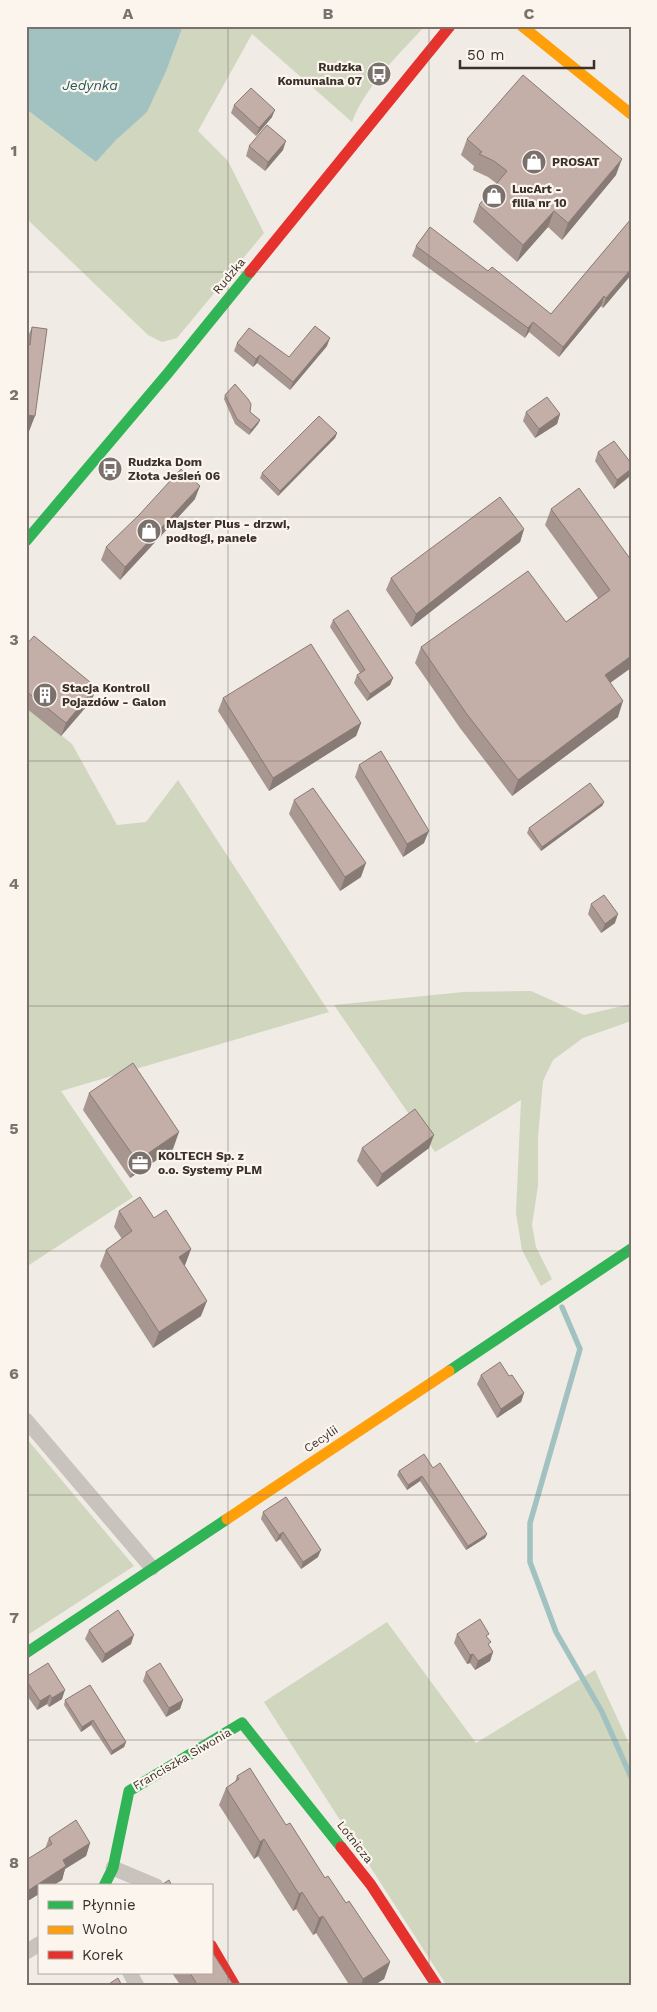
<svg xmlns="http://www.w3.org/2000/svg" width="657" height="2012" font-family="'Work Sans',sans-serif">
	<rect width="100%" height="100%" fill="#f0ebe5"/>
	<g fill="#d1d6bf">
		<path d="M183,26h242c-26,28 -60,61 -73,96l-100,-88 -54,97 30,30 36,72 -87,105 -15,4 -14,-7 -122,-117v-109l70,53 21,-23 50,-70z"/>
		<path d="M26,707l46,37 45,81 29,-3 32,-42 151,232 -268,79 72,106 -107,70z"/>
		<path d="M531,991l53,24 47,-11v17l-48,17 -30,22 -10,21 -5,56v49l-6,39 4,22 16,32 -11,7 -19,-36 -6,-37 5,-113 -86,52 -101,-147 129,-13z"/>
		<path d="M26,1438l108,128 -108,70z"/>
		<path d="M387,1622l89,121 119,-73 36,78v238h-184l-183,-284z"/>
	</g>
	<path fill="#a1c2c1" d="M26,26h157l-16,43 -20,43 -30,27 -21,23 -70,-53z"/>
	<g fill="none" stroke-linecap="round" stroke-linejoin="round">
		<path stroke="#a1c2c1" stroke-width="5.5" d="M562,1307l18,42 -50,174v39l26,70 46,80 29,65"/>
		<g stroke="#c9c3be" stroke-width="15">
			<path d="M26,1420l126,148"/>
			<path d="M113,1868l43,18"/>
			<path d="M26,1952l13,-8"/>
			<path d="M130,1973l7,13"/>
		</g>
		<g stroke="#30b455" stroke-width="11">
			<path d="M26,541l142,-168 82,-101"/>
			<path d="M449,1371l182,-122"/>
			<path d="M26,1653l201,-134"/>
			<path d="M104,1886l9,-18 16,-77 113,-68 99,124"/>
		</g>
		<g stroke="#ff9f0a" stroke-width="11">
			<path d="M522,26l109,88"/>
			<path d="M227,1519l222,-148"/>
		</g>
		<g stroke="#e5322d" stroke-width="11">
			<path d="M250,272l200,-246"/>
			<path d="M341,1847l30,38 66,101"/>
			<path d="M211,1945l24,41"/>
		</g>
	</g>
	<g fill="#a89690">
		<path d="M234,105l38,12 -16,19 -25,-23z"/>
		<path d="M467,139l149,36 -54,65 -14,-13 -31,35 -44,-40 6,-17 17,-22 -8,-6 -15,-7 1,-4 -13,-11z"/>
		<path d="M249,146l34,4 -18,21 -19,-15z"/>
		<path d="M631,219v56l-28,33 -2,-2 -42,51 -30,-25 -4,6 -113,-82 4,-10 72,25 63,43z"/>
		<path d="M32,327l-4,107h-2v-93z"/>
		<path d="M237,343l52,14 38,-11 -37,44 -33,-27 -4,4 -19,-16z"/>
		<path d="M225,395l25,17 10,8 -2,4 -9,11 -14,-11 -11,-25z"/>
		<path d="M526,412l34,2 -3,10 -22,14 -12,-17z"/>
		<path d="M337,433l-2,5 -57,58 -18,-18 2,-5z"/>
		<path d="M598,452l33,11 -1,13 -16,13 -19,-28z"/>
		<path d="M195,499l-75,81 -19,-20 5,-13z"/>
		<path d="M551,509l80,51 -21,123 8,34 -106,79 -52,-68 -45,-65 6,-16 145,-25 32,-24 -53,-73z"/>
		<path d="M524,529l-4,13 -109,85 -25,-37 5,-12z"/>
		<path d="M333,620l60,58 -3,7 -23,16 -13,-18 3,-8 3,-2 -30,-46z"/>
		<path d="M26,645l70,42 -4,13 -31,36 -35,-28z"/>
		<path d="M223,698l138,25 -5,13 -87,55 -51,-80z"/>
		<path d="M359,765l65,78 -21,14 -48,-80z"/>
		<path d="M294,800l67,77 -21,14 -51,-77z"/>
		<path d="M604,802l-2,4 -61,45 -14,-18 2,-5z"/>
		<path d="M591,904l24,19 -14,10 -13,-19z"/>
		<path d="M89,1093l84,56 -43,29 -47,-68z"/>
		<path d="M362,1148h67l-52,39 -20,-26z"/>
		<path d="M119,1211l35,7 37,31 -6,16 -1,1 17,50 -48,32 -53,-82 6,-16 16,-11 -8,-12z"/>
		<path d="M481,1375l28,1 15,17 -3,9 -24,16 -20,-34z"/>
		<path d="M433,1468l54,66 -2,4 -19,12 -46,-69 -13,9 -10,-15 2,-4z"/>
		<path d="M263,1512l55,45 -17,12 -21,-30 -4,3 -15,-23z"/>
		<path d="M89,1630l42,14 -29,19 -17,-24z"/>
		<path d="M457,1634l31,4 1,8 4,6 -3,9 -15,9 -5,-7 -3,1 -13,-21z"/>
		<path d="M146,1672l37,28 -3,9 -14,8 -23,-36z"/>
		<path d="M26,1677l36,22 -13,8 -2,-3 -10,6 -11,-16z"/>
		<path d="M65,1700l61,42 -2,5 -13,8 -20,-30 -10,7 -17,-27z"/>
		<path d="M237,1776l49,49 39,53 21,25 44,59 -6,17 -11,7h-23l-34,-53 -3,2 -17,-26 -3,2 -35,-55 -4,3 -35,-54 7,-17 9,-6z"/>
		<path d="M49,1838l41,5 -4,13 -21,13 -3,11 -10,6h-13v8l-13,8z"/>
		<path d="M172,1973h39l23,13h-53z"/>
	</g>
	<g fill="#887a75">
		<path d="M275,110l-3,7 -16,19 3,-8z"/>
		<path d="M286,141l-3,9 -18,21 3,-9z"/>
		<path d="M622,159l-6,16 -54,65 6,-17z"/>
		<path d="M554,211l-6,16 -31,35 6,-17z"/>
		<path d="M631,269v6l-28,33 3,-10z"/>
		<path d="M604,296l-3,10 -42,51 4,-10z"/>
		<path d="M533,322l-4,10 -4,6 3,-10z"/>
		<path d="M330,338l-3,8 -37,44 3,-8z"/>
		<path d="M260,355l-3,8 -4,4 3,-8z"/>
		<path d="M560,414l-3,10 -22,14 4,-9z"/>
		<path d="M26,415l9,1 -7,18h-2z"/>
		<path d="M260,420l-2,4 -9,11 2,-5z"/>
		<path d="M337,433l-2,5 -57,58 2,-5z"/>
		<path d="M631,469l-1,7 -16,13 3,-9z"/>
		<path d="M200,486l-5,13 -75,81 5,-13z"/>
		<path d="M524,529l-4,13 -109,85 5,-13z"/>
		<path d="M631,656v12l-32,23 6,-16z"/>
		<path d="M393,678l-3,7 -23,16 3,-7z"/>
		<path d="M96,687l-4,13 -31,36 5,-13z"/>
		<path d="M623,701l-5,16 -106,79 6,-16z"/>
		<path d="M361,723l-5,13 -87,55 4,-13z"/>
		<path d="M604,802l-2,4 -61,45 1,-4z"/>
		<path d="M429,831l-5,12 -21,14 4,-13z"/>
		<path d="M366,863l-5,14 -21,14 5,-14z"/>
		<path d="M618,914l-3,9 -14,10 4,-9z"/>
		<path d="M179,1132l-6,17 -43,29 7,-17z"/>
		<path d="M434,1135l-5,13 -52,39 5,-13z"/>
		<path d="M191,1249l-6,16 -12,8 6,-16z"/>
		<path d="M207,1301l-6,15 -48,32 6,-16z"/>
		<path d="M524,1393l-3,9 -24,16 4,-9z"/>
		<path d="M422,1476l-2,5 -13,9 1,-5z"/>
		<path d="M283,1532l-3,7 -4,3 3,-7z"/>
		<path d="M487,1534l-2,4 -19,12 2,-4z"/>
		<path d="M321,1550l-3,7 -17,12 2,-7z"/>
		<path d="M134,1635l-3,9 -29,19 3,-9z"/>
		<path d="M493,1652l-3,9 -15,9 3,-9z"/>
		<path d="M473,1654l-3,9 -3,1 3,-9z"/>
		<path d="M65,1690l-3,9 -13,8 3,-9z"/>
		<path d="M50,1695l-3,9 -10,6 3,-9z"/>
		<path d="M183,1700l-3,9 -14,8 3,-9z"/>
		<path d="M93,1720l-2,5 -10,7 1,-5z"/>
		<path d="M126,1742l-2,5 -13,8 1,-4z"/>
		<path d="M264,1839l-6,17 -4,3 6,-17z"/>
		<path d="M90,1843l-4,13 -21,13 -3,11 -10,6h-13v8l-13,8v-10l37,-32z"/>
		<path d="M302,1892l-6,17 -3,2 6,-17z"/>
		<path d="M323,1916l-7,17 -3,2 6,-17z"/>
		<path d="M390,1962l-6,17 -11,7h-12l2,-7z"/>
	</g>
	<g fill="#c3afa7" stroke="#887a75">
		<path d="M523,75l99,84 -54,64 -14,-12 -31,34 -44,-40 28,-34 -13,-10 -15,-7 3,-2 -15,-13z"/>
		<path d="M251,88l24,22 -16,18 -25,-23z"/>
		<path d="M267,125l19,16 -18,21 -19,-16z"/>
		<path d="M631,219v50l-25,29 -2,-2 -41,51 -30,-25 -5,6 -112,-82 14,-19 58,44 4,-4 59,47z"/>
		<path d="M315,326l15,12 -37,44 -33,-27 -4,4 -19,-16 12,-15 40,29z"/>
		<path d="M32,327l15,2 -12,87 -9,-1v-71l4,1z"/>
		<path d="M235,384l13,15 3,5 -1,8 10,8 -9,10 -14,-11 -12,-24z"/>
		<path d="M547,397l13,17 -21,15 -13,-17z"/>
		<path d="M319,416l18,17 -57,58 -18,-18z"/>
		<path d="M614,441l17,22v6l-14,11 -19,-28z"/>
		<path d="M181,469l19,17 -75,81 -19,-20 33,-32z"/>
		<path d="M579,488l52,72v96l-26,19 18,26 -105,79 -52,-67 -45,-66 107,-76 38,51 44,-32 -59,-81z"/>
		<path d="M500,497l24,32 -108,85 -25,-36z"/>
		<path d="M348,610l45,68 -23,16 -13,-19 8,-5 -32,-50z"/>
		<path d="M34,636l62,51 -30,36 -40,-32v-46z"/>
		<path d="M311,644l50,79 -88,55 -50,-80z"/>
		<path d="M381,751l48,80 -22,13 -48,-79z"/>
		<path d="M590,783l14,19 -62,45 -13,-19z"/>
		<path d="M313,788l53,75 -21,14 -51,-77z"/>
		<path d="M604,895l14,19 -13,10 -14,-20z"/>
		<path d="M133,1063l46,69 -42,29 -48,-68z"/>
		<path d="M415,1109l19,26 -52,39 -20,-26z"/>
		<path d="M140,1197l14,21 12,-8 25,39 -12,8 28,44 -48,31 -53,-82 26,-19 -13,-20z"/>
		<path d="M500,1362l9,14 3,-1 12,18 -23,16 -20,-34z"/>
		<path d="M424,1454l9,14 7,-5 47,71 -19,12 -46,-70 -14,9 -9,-14z"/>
		<path d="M286,1497l35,53 -18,12 -20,-30 -4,3 -16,-23z"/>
		<path d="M118,1610l16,25 -29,19 -16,-24z"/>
		<path d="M480,1619l9,15 -3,2 5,6 -3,2 5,8 -15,9 -5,-7 -3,1 -13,-21z"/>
		<path d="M48,1663l17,27 -13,8 -2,-3 -10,6 -14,-21v-3z"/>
		<path d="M160,1663l23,37 -14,8 -23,-36z"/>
		<path d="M90,1685l36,57 -14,9 -19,-31 -11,7 -17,-27z"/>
		<path d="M250,1768l36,57 4,-2 35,55 3,-2 18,27 3,-2 41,61 -27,17 -40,-63 -4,2 -17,-26 -3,2 -35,-55 -4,3 -34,-54 13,-9 -2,-3z"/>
		<path d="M76,1820l14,23 -27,17 3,6 -40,26v-32l26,-16 -3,-6z"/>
		<path d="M169,1880l3,6h-12z"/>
		<path d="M211,1950l23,36h-36l-8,-13h21z"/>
		<path d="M118,1978l4,8h-16z"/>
	</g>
	<path fill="none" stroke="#7a716c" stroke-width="1" stroke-opacity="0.55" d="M228,26v1960M429,26v1960M26,272h605M26,517h605M26,761h605M26,1006h605M26,1251h605M26,1495h605M26,1740h605"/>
	<defs>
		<symbol id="bus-disc" viewBox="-11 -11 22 22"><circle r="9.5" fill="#7a716c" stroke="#fbf5ee"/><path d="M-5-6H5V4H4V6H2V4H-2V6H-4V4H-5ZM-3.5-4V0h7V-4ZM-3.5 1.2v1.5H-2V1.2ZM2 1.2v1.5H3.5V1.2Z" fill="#fff"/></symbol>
		<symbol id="shop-disc" viewBox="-11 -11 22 22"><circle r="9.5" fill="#7a716c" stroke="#fbf5ee"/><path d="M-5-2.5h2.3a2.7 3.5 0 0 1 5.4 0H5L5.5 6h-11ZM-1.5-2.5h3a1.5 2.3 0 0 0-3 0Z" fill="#fff"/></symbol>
		<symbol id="building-disc" viewBox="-11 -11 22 22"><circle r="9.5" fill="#7a716c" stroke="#fbf5ee"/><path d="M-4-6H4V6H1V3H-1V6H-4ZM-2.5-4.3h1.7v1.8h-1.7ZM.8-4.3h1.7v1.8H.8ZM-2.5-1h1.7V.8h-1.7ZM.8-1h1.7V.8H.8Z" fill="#fff"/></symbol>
		<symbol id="office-disc" viewBox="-11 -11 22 22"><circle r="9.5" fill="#7a716c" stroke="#fbf5ee"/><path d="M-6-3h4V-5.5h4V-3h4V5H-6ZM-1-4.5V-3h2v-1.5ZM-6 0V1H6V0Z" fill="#fff"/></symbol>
	</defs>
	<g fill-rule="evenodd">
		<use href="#bus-disc" x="365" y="60" width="28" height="28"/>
		<use href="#shop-disc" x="520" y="148" width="28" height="28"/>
		<use href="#shop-disc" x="480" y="182" width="28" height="28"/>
		<use href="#bus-disc" x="96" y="455" width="28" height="28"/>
		<use href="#shop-disc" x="135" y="517" width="28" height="28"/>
		<use href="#building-disc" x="31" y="681" width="28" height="28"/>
		<use href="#office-disc" x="126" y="1149" width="28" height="28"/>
	</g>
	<g text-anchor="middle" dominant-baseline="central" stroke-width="4.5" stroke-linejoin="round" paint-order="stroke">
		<g font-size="12" font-weight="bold" fill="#3b302b" stroke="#fbf5ee" text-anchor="start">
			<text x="362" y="67" text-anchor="end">Rudzka<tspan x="362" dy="14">Komunalna 07</tspan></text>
			<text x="552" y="162">PROSAT</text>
			<text x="512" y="189">LucArt -<tspan x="512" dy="14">filia nr 10</tspan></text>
			<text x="128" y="462">Rudzka Dom<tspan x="128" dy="14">Złota Jesień 06</tspan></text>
			<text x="166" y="524">Majster Plus - drzwi,<tspan x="166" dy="14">podłogi, panele</tspan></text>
			<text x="62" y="688">Stacja Kontroli<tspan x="62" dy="14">Pojazdów - Galon</tspan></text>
			<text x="158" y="1156">KOLTECH Sp. z<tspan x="158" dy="14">o.o. Systemy PLM</tspan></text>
		</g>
		<g font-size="12" fill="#3b302b" stroke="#fbf5ee">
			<text transform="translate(229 276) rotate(-50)">Rudzka</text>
			<text transform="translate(321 1439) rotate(-34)">Cecylii</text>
			<text transform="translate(182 1759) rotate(-30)">Franciszka Siwonia</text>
			<text transform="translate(355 1842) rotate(52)">Lotnicza</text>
		</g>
		<g font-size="14" font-style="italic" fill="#1f5a5e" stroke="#fbf5ee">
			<text x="90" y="85">Jedynka</text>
		</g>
	</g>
	<rect width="657" height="2012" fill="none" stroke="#fbf5ee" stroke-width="55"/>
	<rect x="38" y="1884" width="175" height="90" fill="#fbf5ee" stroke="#aea6a0"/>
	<rect x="48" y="1901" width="25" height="8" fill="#30b455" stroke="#aea6a0"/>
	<text x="82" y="1910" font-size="15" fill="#3b302b">Płynnie</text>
	<rect x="48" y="1926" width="25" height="8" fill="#ff9f0a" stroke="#aea6a0"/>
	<text x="82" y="1934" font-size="15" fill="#3b302b">Wolno</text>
	<rect x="48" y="1951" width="25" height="8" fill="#e5322d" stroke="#aea6a0"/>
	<text x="82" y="1960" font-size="15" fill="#3b302b">Korek</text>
	<path d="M460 60v8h134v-8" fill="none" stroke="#3b302b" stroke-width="2.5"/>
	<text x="467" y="60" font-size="15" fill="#3b302b" stroke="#fbf5ee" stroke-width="4" paint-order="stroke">50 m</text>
	<rect x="28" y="28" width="602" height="1956" fill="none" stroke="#7a716c" stroke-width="2"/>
	<g font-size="16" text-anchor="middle" font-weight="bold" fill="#7a716c">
		<text x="128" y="19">A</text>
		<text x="328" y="19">B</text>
		<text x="529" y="19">C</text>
		<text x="14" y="156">1</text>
		<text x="14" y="400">2</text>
		<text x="14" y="645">3</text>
		<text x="14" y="889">4</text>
		<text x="14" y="1134">5</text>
		<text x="14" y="1379">6</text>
		<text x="14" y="1623">7</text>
		<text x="14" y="1868">8</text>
	</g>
</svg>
